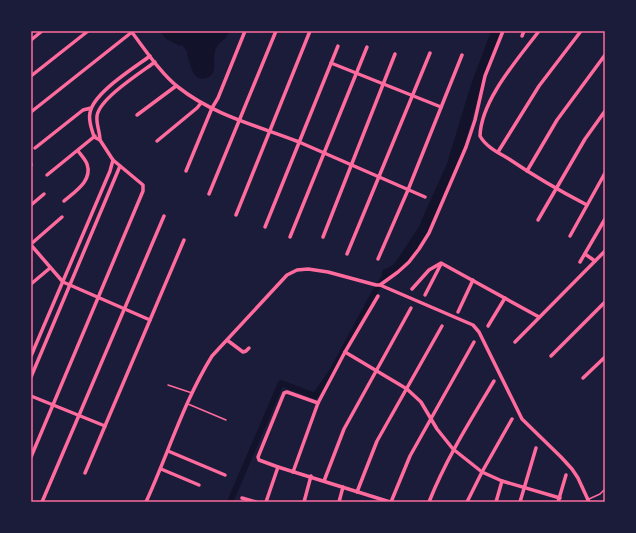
<svg xmlns="http://www.w3.org/2000/svg" width="636" height="533" font-family="Mulish,sans-serif">
	<rect width="100%" height="100%" fill="#1b1b3a"/>
	<path fill="#12122b" d="M160,31h69c-2,9 -12,11 -14,20 -2,6 0,12 -1,18 -1,5 -4,8 -8,9 -13,5 -16,-15 -19,-24l1,-1 -6,-8 -2,1 -14,-7z"/>
	<g fill="none" stroke-linecap="round" stroke-linejoin="round">
		<path stroke="#12122b" stroke-width="6" d="M230,502l51,-119 34,13 18,-26 44,-82 10,-14"/>
		<path stroke="#12122b" stroke-width="11" d="M387,274l9,-4 9,-12 19,-29 9,-21 19,-42 24,-79 21,-56"/>
		<g stroke="#ff6b9d" stroke-width="1.5">
			<path d="M168,385l24,8"/>
			<path d="M188,404l38,16"/>
			<path d="M589,499l11,-5 5,-5"/>
		</g>
		<g stroke="#ff6b9d" stroke-width="3.5">
			<path d="M131,31c13,17 30,43 47,56 35,28 80,39 121,55 42,18 84,37 126,55"/>
			<path d="M539,31c-21,28 -58,69 -59,105 6,11 19,17 29,23 25,17 51,32 78,46"/>
			<path d="M522,36l2,-5"/>
			<path d="M31,40l11,-9"/>
			<path d="M331,63l110,44"/>
			<path d="M31,76l57,-45"/>
			<path d="M31,112l101,-80"/>
			<path d="M137,115l39,-29"/>
			<path d="M100,140c0,-8 -4,-16 -3,-24 2,-17 43,-43 58,-54"/>
			<path d="M157,141l40,-33 4,-5"/>
			<path d="M35,148l48,-38 8,-2"/>
			<path d="M498,152l41,-66 42,-55"/>
			<path d="M31,165v-1"/>
			<path d="M186,171l26,-63 6,-10 27,-67"/>
			<path d="M527,171l30,-51 48,-65"/>
			<path d="M47,175l48,-39"/>
			<path d="M209,194l67,-163"/>
			<path d="M64,201c10,-9 29,-20 23,-37 -2,-5 -6,-9 -9,-13"/>
			<path d="M31,205l13,-11"/>
			<path d="M236,215l74,-184"/>
			<path d="M538,220l47,-81 20,-28"/>
			<path d="M265,227l73,-181"/>
			<path d="M570,236l35,-63"/>
			<path d="M290,237l77,-190"/>
			<path d="M323,237l72,-183"/>
			<path d="M31,244l31,-27"/>
			<path d="M31,245l32,37 87,38"/>
			<path d="M347,254l83,-201"/>
			<path d="M585,254l10,7"/>
			<path d="M378,259l30,-69 54,-135"/>
			<path d="M580,262l25,-43"/>
			<path d="M31,284l19,-16"/>
			<path d="M380,285l86,37 7,3 6,7 43,87 39,38 11,12 6,9 11,24"/>
			<path d="M412,289l17,-19 12,-7 98,54"/>
			<path d="M425,295l16,-31"/>
			<path d="M458,312l15,-32"/>
			<path d="M488,326l17,-28"/>
			<path d="M227,340l16,12 3,-1 3,-3"/>
			<path d="M515,342l90,-91"/>
			<path d="M345,352l62,37 14,13 16,27 16,20 29,23 20,9 58,17"/>
			<path d="M31,356l79,-185 3,-11"/>
			<path d="M551,356l54,-54"/>
			<path d="M31,377l89,-211"/>
			<path d="M583,378l22,-21"/>
			<path d="M31,396l74,30"/>
			<path d="M318,403l-31,-11 -3,1 -26,64 1,3 19,7 112,35"/>
			<path d="M168,451l57,24"/>
			<path d="M31,457l112,-266v-6l-30,-25 -13,-20 -6,-3c-2,-8 -6,-16 -4,-24 3,-20 44,-45 60,-57"/>
			<path d="M161,469l38,16"/>
			<path d="M293,472l25,-69 27,-51 33,-56"/>
			<path d="M85,473l99,-233"/>
			<path d="M324,481l20,-52 67,-121"/>
			<path d="M357,492l20,-51 65,-115"/>
			<path d="M242,498l14,4"/>
			<path d="M42,502l122,-286"/>
			<path d="M146,502c22,-48 38,-101 66,-146l75,-81 10,-5 11,-1 20,3 48,13h4l18,-13 11,-10 10,-13 10,-16 37,-86 9,-27 10,-44 18,-45"/>
			<path d="M266,502l12,-35"/>
			<path d="M304,502l7,-26"/>
			<path d="M339,502l4,-15"/>
			<path d="M391,502l19,-46 64,-114"/>
			<path d="M429,502c17,-43 41,-81 65,-121"/>
			<path d="M467,502l15,-30 30,-53"/>
			<path d="M496,502l6,-21"/>
			<path d="M520,502l16,-54"/>
			<path d="M558,502l8,-27"/>
		</g>
	</g>
	<rect width="636" height="533" fill="none" stroke="#1b1b3a" stroke-width="64"/>
	<rect x="32" y="32" width="572" height="469" fill="none" stroke="#ff6b9d" stroke-width="1.5"/>
</svg>
